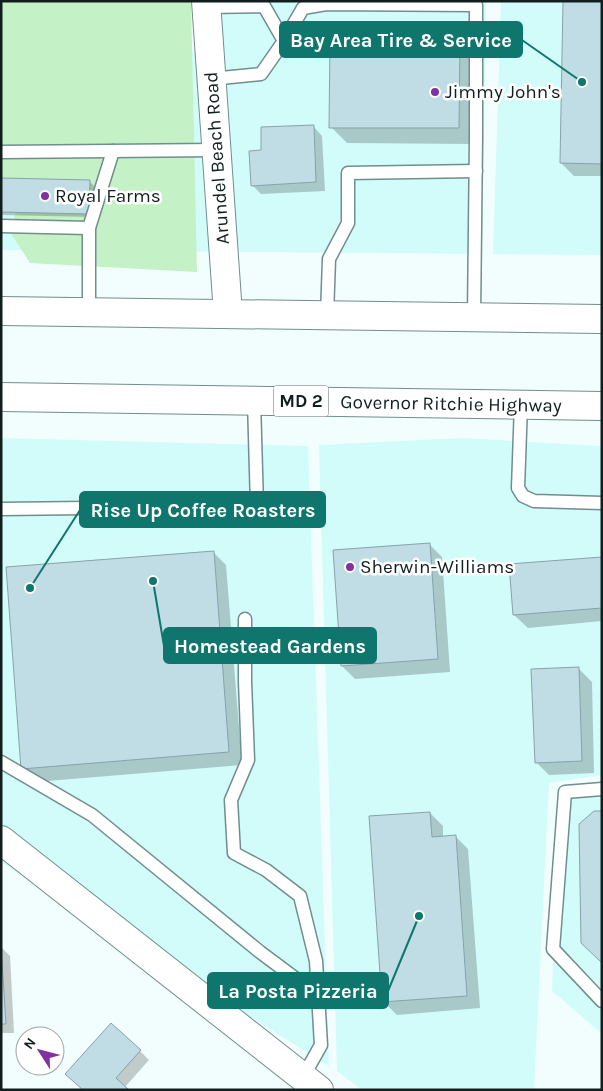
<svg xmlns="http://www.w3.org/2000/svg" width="603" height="1091" font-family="Karla,sans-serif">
	<rect width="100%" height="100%" fill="#f1fefd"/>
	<g fill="#d2fcfa">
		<path d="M237,1h249l-4,253 -481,-4v-158l159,3 70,-92z"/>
		<path d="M501,1h101v254l-109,-1z"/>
		<path d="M1,438l307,8 21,620 -328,-204z"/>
		<path d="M462,438l140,8v329l-53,8 -15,307h-172l-25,-19 -18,-626z"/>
		<path d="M602,785v249l-50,-43 8,-200z"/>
	</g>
	<path fill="#c4f1c5" d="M1,1h190l6,271 -167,-9 -20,-31 8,-27 -17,-19z"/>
	<g fill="#0003">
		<path d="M602,1v175h-28l-13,-13z"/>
		<path d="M459,42l16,16 -1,86 -127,-1 -16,-16z"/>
		<path d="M313,126l9,10 3,55 -64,3 -9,-9 11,-34z"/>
		<path d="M1,180l89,2 4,4 -1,31 -92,-2z"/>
		<path d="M429,544l13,13 8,115 -95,7 -13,-13z"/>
		<path d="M213,552l13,13 16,200 -207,17 -13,-14z"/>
		<path d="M602,558v63l-74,7 -14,-13z"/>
		<path d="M579,669l13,13 2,91 -45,2 -13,-13z"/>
		<path d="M430,813l13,13v11l12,-1 13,13 12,159 -83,7 -14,-14z"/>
		<path d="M1,947l9,9 4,77h-13z"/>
		<path d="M140,1051l9,9 -24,27 2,3h-43z"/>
	</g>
	<g fill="#c0dde6" stroke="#87a2ab">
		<path d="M563,1h39v163l-42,-1z"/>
		<path d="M330,40l130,1 -1,87h-130z"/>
		<path d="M314,125l2,57 -65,4 -2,-35 12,-1v-23z"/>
		<path d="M1,178l89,2 -1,34 -88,-2z"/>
		<path d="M430,543l8,116 -97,7 -8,-116z"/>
		<path d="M214,551l15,201 -208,17 -15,-202z"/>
		<path d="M602,557v51l-89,7 -4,-51z"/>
		<path d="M579,667l3,94 -47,2 -4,-94z"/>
		<path d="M594,811h8v152l-21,-20 -2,-119z"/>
		<path d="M430,812l2,25 24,-2 11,161 -85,6 -13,-186z"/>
		<path d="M1,946l5,78h-5z"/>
		<path d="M111,1023l30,27 -25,28 12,11 -1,1h-44l-18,-16z"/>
	</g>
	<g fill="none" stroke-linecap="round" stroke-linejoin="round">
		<defs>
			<g id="lane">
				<path d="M206,7l58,-1 20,35 -23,33 -50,5"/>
				<path d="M284,41l19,-33 23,-4 150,1v132l-2,180"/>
				<path d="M1,152l215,-2"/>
				<path d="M1,226l88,2"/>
				<path d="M89,312v-84l24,-77"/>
				<path d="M327,315l2,-56 19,-36v-50l128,-2"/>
				<path d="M521,404l-3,84 5,8 11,5 68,2"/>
				<path d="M1,509l256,-3 -3,-105"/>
				<path d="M245,619v62l3,79 -17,40 3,53 32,17 34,26 16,65 5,84 -18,32"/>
				<path d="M1,762l91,53 168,137 59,44"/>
				<path d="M602,789l-37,3 -12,157 49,52"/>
			</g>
			<g id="secondary">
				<path d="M206,1l22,313"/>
				<path d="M1,840l318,250"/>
			</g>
			<g id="highway">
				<path d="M1,311l601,8"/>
				<path d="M1,397l601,9"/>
			</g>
		</defs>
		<use href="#lane" stroke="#708e8d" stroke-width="15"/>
		<use href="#secondary" stroke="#708e8d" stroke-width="30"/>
		<use href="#highway" stroke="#708e8d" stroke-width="30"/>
		<use href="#lane" stroke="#fff" stroke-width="12"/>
		<use href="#secondary" stroke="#fff" stroke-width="28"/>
		<use href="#highway" stroke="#fff" stroke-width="28"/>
	</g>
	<g fill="#8231a0" stroke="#fff" stroke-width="2">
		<circle cx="435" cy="92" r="5"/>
		<circle cx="45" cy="196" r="5"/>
		<circle cx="350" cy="567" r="5"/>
	</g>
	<g text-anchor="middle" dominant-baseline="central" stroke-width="5" stroke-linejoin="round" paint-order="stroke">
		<rect fill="#fff" stroke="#596262" stroke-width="1" x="273.5" y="385.5" width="55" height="31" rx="4"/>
		<g font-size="18" font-weight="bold" fill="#121e1e">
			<text x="301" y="401">MD 2</text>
		</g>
		<g font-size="19" fill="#121e1e" stroke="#fff" text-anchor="start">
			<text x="445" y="92">Jimmy John's</text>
			<text x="55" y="196">Royal Farms</text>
			<text x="360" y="567">Sherwin-Williams</text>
		</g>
		<g font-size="19" fill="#121e1e" stroke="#fff">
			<text transform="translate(217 158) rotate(-94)">Arundel Beach Road</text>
			<text transform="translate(451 404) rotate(1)">Governor Ritchie Highway</text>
		</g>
	</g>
	<path fill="none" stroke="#0f766e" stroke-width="2" d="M582 82L522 40M30 588L80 510M153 581L164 646M419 916L388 991"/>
	<g fill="#0f766e" stroke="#fff" stroke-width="2">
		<circle cx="582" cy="82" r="5"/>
		<circle cx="30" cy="588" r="5"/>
		<circle cx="153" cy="581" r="5"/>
		<circle cx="419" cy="916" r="5"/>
	</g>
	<g fill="#0f766e" stroke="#0f766e" stroke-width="2">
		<rect x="280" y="22" width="242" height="35" rx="5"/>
		<rect x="80" y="492" width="245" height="35" rx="5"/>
		<rect x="164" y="628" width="212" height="35" rx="5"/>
		<rect x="208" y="973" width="180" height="35" rx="5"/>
	</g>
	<g font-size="20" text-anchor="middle" font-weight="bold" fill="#fff">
		<text x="401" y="47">Bay Area Tire &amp; Service</text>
		<text x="203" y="517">Rise Up Coffee Roasters</text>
		<text x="270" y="653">Homestead Gardens</text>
		<text x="298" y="998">La Posta Pizzeria</text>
	</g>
	<rect width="603" height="1091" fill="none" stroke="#121e1e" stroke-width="5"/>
	<g transform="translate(40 1051) rotate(306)"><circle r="24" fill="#ffffff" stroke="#a0a5a5"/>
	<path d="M0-4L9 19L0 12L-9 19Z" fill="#8231a0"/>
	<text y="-8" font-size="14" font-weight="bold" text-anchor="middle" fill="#121e1e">N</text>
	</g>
</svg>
